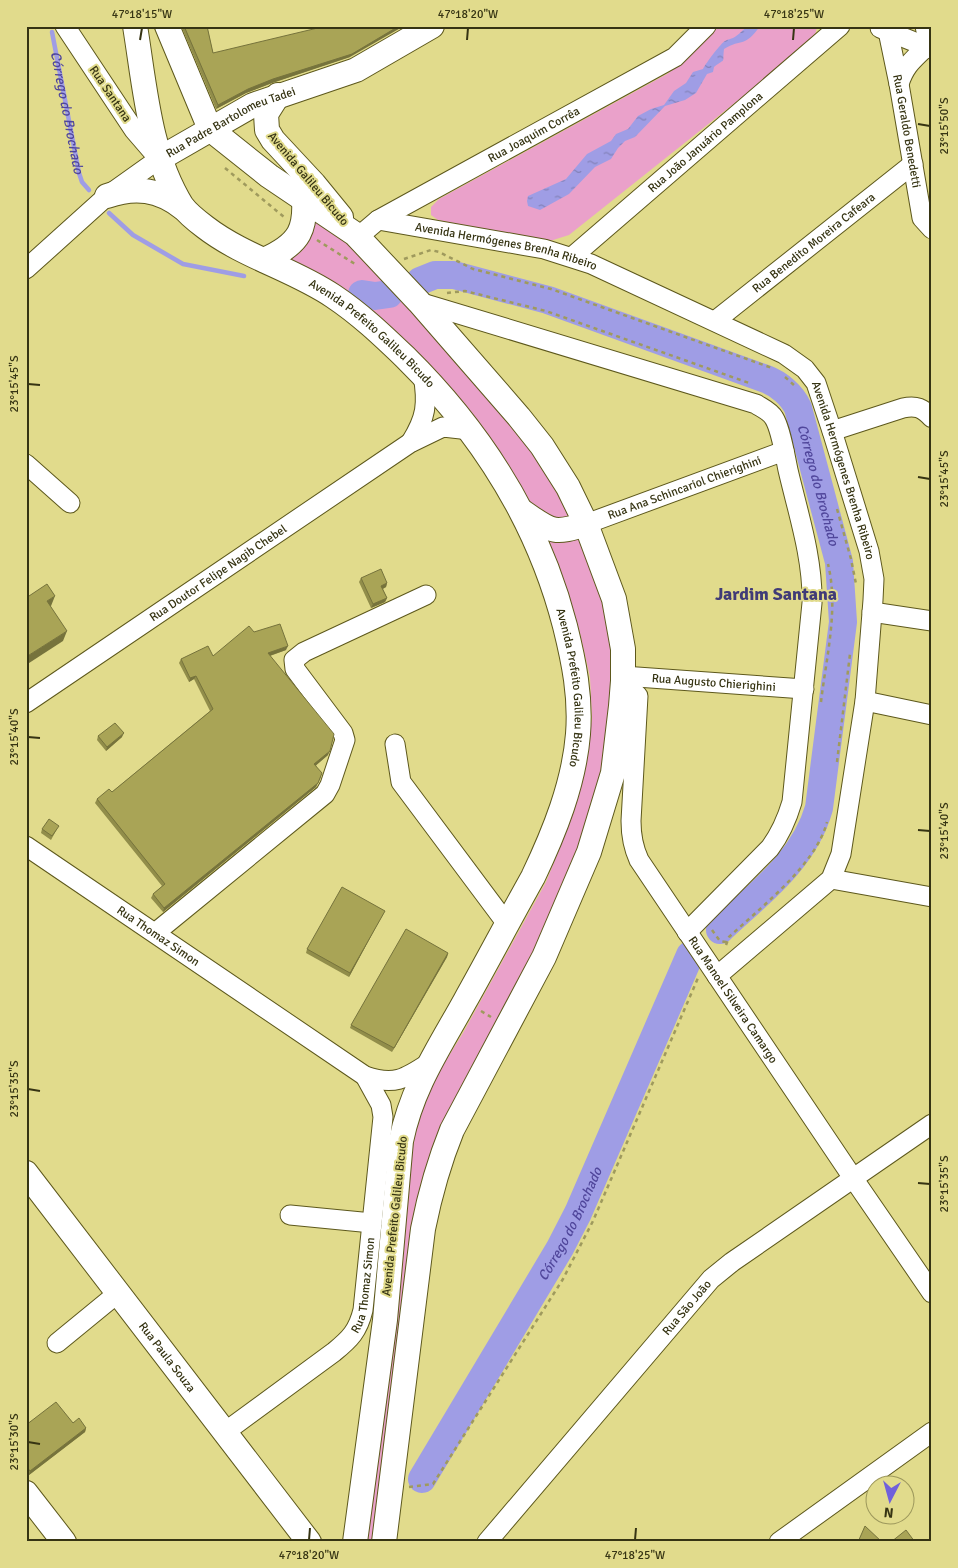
<svg xmlns="http://www.w3.org/2000/svg" width="958" height="1568" font-family="Signika,sans-serif">
	<defs>
		<pattern id="water-ripples" width="26" height="14" patternUnits="userSpaceOnUse" patternTransform="scale(1.25)"><rect width="26" height="14" fill="#9f9de5"/><path d="M2 4q2-2 4 0t4 0M15 11q2-2 4 0t4 0" fill="none" stroke="#8281b8"/></pattern>
	</defs>
	<rect width="100%" height="100%" fill="#e1db8c"/>
	<g fill="#eaa1ca">
		<path d="M719,26h98c-1,11 -6,15 -13,22l-235,187 -19,6 -14,-1 -98,-20 -7,-5v-8l8,-8 228,-125 20,-15z"/>
		<path d="M316,217l18,12 119,121 107,138 42,106 8,42 2,52 -9,86 -23,83 -24,51 -111,215 -69,419h-10l3,-12 23,-175 16,-176 7,-47 17,-49 31,-50 83,-151 19,-47 16,-50 11,-66 -2,-42 -11,-48 -8,-23 -55,-125 -228,-222c20,-7 24,-22 28,-42z"/>
	</g>
	<path fill="url(#water-ripples)" d="M749,26h11c-15,22 -18,12 -36,23 -2,16 3,8 -10,18l-1,5 -6,2 -11,19 -11,7 -20,6 -30,31 -10,4 -7,7 -7,11 -16,8 -26,27 -29,16 -12,-4 -1,-5 1,-5 38,-17 21,-25 24,-13 5,-7 12,-5 10,-13 13,-7 13,-4 10,-14 12,-8 7,-11 10,-3c3,-6 18,-26 22,-28 3,-2 6,-2 8,-3 6,-3 10,-9 16,-12z"/>
	<g fill="none" stroke-linecap="round" stroke-linejoin="round">
		<g stroke="#9f9de5" stroke-width="4.5">
			<path id="s1" d="M52,32l27,141 3,9 7,8"/>
			<path d="M109,213l24,22 50,29 61,12"/>
		</g>
		<g stroke="#9f9de5" stroke-width="28">
			<path id="s2" d="M420,281l15,-6h19l94,25 218,79c13,5 26,16 32,29l41,154 4,60 -24,186c-15,53 -61,86 -99,122"/>
			<path d="M362,294l13,2 14,-2"/>
			<path id="s3" d="M422,1479l138,-231 18,-35 112,-258"/>
		</g>
		<defs>
			<g id="minor">
				<path d="M880,28l52,21"/>
				<path id="s4" d="M888,31l11,53 23,134 10,11"/>
				<path d="M899,84c6,-19 14,-24 27,-37l1,-11 -2,-10"/>
				<path id="s5" d="M378,220l166,29 47,15 193,90 21,15 11,14 16,48 37,120 5,28 -1,21 -8,101 -24,153 -10,25 -114,97"/>
				<path id="s6" d="M358,237l20,-17 297,-163 31,-31"/>
				<path id="s7" d="M572,257l268,-231"/>
				<path d="M26,269l81,-73 52,-37 -25,-29 -69,-104"/>
				<path d="M419,302l337,102c6,4 14,7 18,14 7,11 11,38 14,52 10,43 25,88 24,133l-20,199c-5,17 -11,31 -22,46l-83,84"/>
				<path id="s8" d="M715,321l198,-157"/>
				<path d="M832,431l71,-23c13,-3 20,0 29,10"/>
				<path d="M411,442c15,-24 17,-38 12,-67"/>
				<path d="M26,464l44,39"/>
				<path id="s9" d="M586,524l198,-73"/>
				<path d="M872,612l60,9"/>
				<path id="s10" d="M623,676l181,13"/>
				<path id="s11" d="M623,681l15,15 -7,125c0,14 2,26 8,39l214,318 79,115"/>
				<path d="M865,701l67,14"/>
				<path id="s12" d="M26,703l384,-260 33,-16 27,3"/>
				<path d="M395,744l6,38 106,142"/>
				<path id="s13" d="M26,846l339,230c29,10 40,3 64,-13"/>
				<path d="M831,879l101,18"/>
				<path d="M155,933l170,-139 5,-9 15,-45 -2,-7 -48,-64 -1,-9 10,-8 122,-57"/>
				<path d="M290,1215l82,8"/>
				<path d="M57,1343l61,-50"/>
				<path id="s14" d="M225,1432l109,-80c16,-13 24,-21 29,-42l20,-193 -2,-12 -16,-29"/>
				<path id="s15" d="M487,1542l224,-263 21,-17 200,-138"/>
				<path d="M779,1542l153,-110"/>
			</g>
			<g id="major">
				<path id="s16" d="M135,26c10,61 14,127 47,180 6,8 15,15 23,21 39,30 88,42 128,69 27,18 49,39 72,61 77,76 133,164 160,269 9,36 16,71 13,108 -4,50 -24,99 -45,143 -23,41 -45,83 -68,124 -26,47 -53,86 -64,140l-16,179 -30,222"/>
				<path d="M167,26l43,103 59,47 86,58 64,68 100,115 23,29 26,41 18,37 28,75 9,50v32l-2,25 -8,67 -24,79 -45,105 -92,173c-13,32 -22,64 -29,99l-39,313"/>
				<path d="M278,95l-12,19 1,16 6,10 41,44 27,33"/>
				<path id="s17" d="M159,159l94,-54 103,-35 76,-44"/>
				<path d="M107,196c28,-10 52,-7 76,12"/>
				<path d="M264,260c36,-16 44,-31 39,-71"/>
				<path d="M523,512c28,19 29,23 63,12"/>
				<path id="s18" d="M26,1173l283,369"/>
				<path d="M26,1493l38,49"/>
			</g>
		</defs>
		<use href="#minor" stroke="#5d581c" stroke-width="21"/>
		<use href="#major" stroke="#5d581c" stroke-width="26"/>
		<g stroke="#9f9a5d" stroke-width="2.5" stroke-dasharray="4 4" stroke-linecap="butt">
			<path d="M225,168l59,49"/>
			<path d="M317,240l38,24"/>
			<path d="M404,259l27,-9 8,2 34,17 78,20 221,79"/>
			<path d="M447,293l18,-2 81,20 203,72"/>
			<path d="M785,377l10,9"/>
			<path d="M837,509l14,50 5,25"/>
			<path d="M821,702c5,-44 18,-93 7,-138"/>
			<path d="M837,762l13,-108"/>
			<path d="M712,930l8,11 6,1"/>
			<path d="M726,945l3,-8c32,-30 87,-72 98,-115"/>
			<path d="M481,1011l10,6"/>
			<path d="M409,1487l24,-3 130,-205 30,-58 105,-243"/>
		</g>
		<use href="#minor" stroke="#fff" stroke-width="19"/>
		<use href="#major" stroke="#fff" stroke-width="24"/>
	</g>
	<g fill="#918d4a">
		<path d="M181,26h26l6,27 137,4 -78,26 -26,10 -30,16z"/>
		<path d="M361,578l26,5 -1,4 -3,2 4,9 -2,4 -14,6 -12,-26z"/>
		<path d="M254,632l32,18 -16,6 58,99 -12,10 5,12 -5,10 -153,125 -12,-14 2,-4 9,-8 -67,-83 2,-4 15,-7 98,-81 -16,-32 -5,3 -10,-19 2,-4 32,-3z"/>
		<path d="M98,736l24,1 -16,14 -9,-11z"/>
		<path d="M42,829h15l-6,11 -10,-7z"/>
		<path d="M383,914l-34,63 -43,-24 1,-4z"/>
		<path d="M448,953l-1,4 -55,95 -42,-24 1,-3z"/>
		<path d="M73,1423l13,5 -1,4 -56,43 -3,-3v-47z"/>
	</g>
	<g fill="#76733c">
		<path d="M399,26h5l-54,31 -78,26 -26,10 -30,16 2,-4 30,-16z"/>
		<path d="M387,583l-1,4 -6,3 1,-4z"/>
		<path d="M55,596l-4,10 -8,5 4,-10z"/>
		<path d="M387,598l-2,4 -14,6 2,-4z"/>
		<path d="M67,631l-4,10 -37,24v-8z"/>
		<path d="M288,646l-2,4 -20,7 2,-4z"/>
		<path d="M196,676l-2,3 -5,3 1,-4z"/>
		<path d="M124,733l-2,4 -16,14 1,-4z"/>
		<path d="M330,751l-2,4 -15,13 1,-4z"/>
		<path d="M322,773l-6,14 -153,125 1,-4z"/>
		<path d="M385,911l-2,3 -34,63 1,-4z"/>
		<path d="M448,953l-1,4 -55,95 2,-4z"/>
		<path d="M86,1428l-1,4 -56,43 1,-4z"/>
	</g>
	<g fill="#a9a456" stroke="#76733c">
		<path d="M184,26h23l6,27 113,-27h73l-47,28 -79,25 -25,10 -30,16z"/>
		<path d="M381,569l6,14 -6,3 6,12 -14,6 -12,-26z"/>
		<path d="M47,584l8,12 -8,5 20,30 -41,26v-59z"/>
		<path d="M280,624l8,22 -20,7 66,81 -4,17 -16,13 8,9 -4,10 -154,125 -11,-14 12,-10 -68,-85 12,-10 3,3 101,-83 -17,-33 -6,2 -9,-19 27,-13 5,10 36,-30 5,6z"/>
		<path d="M115,723l9,10 -17,14 -9,-11z"/>
		<path d="M49,819l10,7 -7,10 -10,-7z"/>
		<path d="M342,887l43,24 -35,62 -43,-24z"/>
		<path d="M406,929l42,24 -54,95 -43,-23z"/>
		<path d="M56,1402l17,21 6,-5 7,10 -56,43 -4,-5v-41z"/>
		<path d="M865,1526l17,16h-24z"/>
		<path d="M906,1530l9,12h-24z"/>
	</g>
	<path fill="none" stroke="#363413" stroke-width="2" d="M140,40l2,-12M467,40l1,-12M793,40l1,-12M918,124l12,2M28,384l12,1M918,477l12,2M28,737l12,1M918,830l12,1M28,1089l12,2M918,1183l12,1M28,1442l12,2M309,1540l1,-12M635,1540l1,-12"/>
	<g text-anchor="middle" dominant-baseline="central" stroke-width="4" stroke-linejoin="round" paint-order="stroke">
		<g font-size="12" fill="#363413" stroke="#e1db8c">
			<text transform="translate(110 94) rotate(56)">Rua Santana</text>
			<text stroke="none"><textPath href="#s17" startOffset="81">Rua Padre Bartolomeu Tadei</textPath></text>
			<text stroke="none"><textPath href="#s4" startOffset="102">Rua Geraldo Benedetti</textPath></text>
			<text stroke="none"><textPath href="#s6" startOffset="204">Rua Joaquim Corrêa</textPath></text>
			<text stroke="none"><textPath href="#s7" startOffset="176">Rua João Januário Pamplona</textPath></text>
			<text transform="translate(308 179) rotate(50)">Avenida Galileu Bicudo</text>
			<text stroke="none"><textPath href="#s8" startOffset="126">Rua Benedito Moreira Cafeara</textPath></text>
			<text stroke="none"><textPath href="#s5" startOffset="131">Avenida Hermógenes Brenha Ribeiro</textPath></text>
			<text stroke="none"><textPath href="#s16" startOffset="418">Avenida Prefeito Galileu Bicudo</textPath></text>
			<text stroke="none"><textPath href="#s5" startOffset="566">Avenida Hermógenes Brenha Ribeiro</textPath></text>
			<text stroke="none"><textPath href="#s9" startOffset="105">Rua Ana Schincariol Chierighini</textPath></text>
			<text stroke="none"><textPath href="#s12" startOffset="232">Rua Doutor Felipe Nagib Chebel</textPath></text>
			<text stroke="none"><textPath href="#s10" startOffset="91">Rua Augusto Chierighini</textPath></text>
			<text stroke="none"><textPath href="#s16" startOffset="838">Avenida Prefeito Galileu Bicudo</textPath></text>
			<text stroke="none"><textPath href="#s13" startOffset="160">Rua Thomaz Simon</textPath></text>
			<text stroke="none"><textPath href="#s11" startOffset="355">Rua Manoel Silveira Camargo</textPath></text>
			<text transform="translate(395 1216) rotate(-84)">Avenida Prefeito Galileu Bicudo</text>
			<text stroke="none"><textPath href="#s14" startOffset="212">Rua Thomaz Simon</textPath></text>
			<text stroke="none"><textPath href="#s15" startOffset="308">Rua São João</textPath></text>
			<text stroke="none"><textPath href="#s18" startOffset="232">Rua Paula Souza</textPath></text>
		</g>
		<g font-size="14" font-style="italic" fill="#50469b" stroke="#e1db8c">
			<text stroke="none"><textPath href="#s1" startOffset="82">Córrego do Brochado</textPath></text>
			<text stroke="none"><textPath href="#s2" startOffset="488">Córrego do Brochado</textPath></text>
			<text stroke="none"><textPath href="#s3" startOffset="295">Córrego do Brochado</textPath></text>
		</g>
		<g font-size="18" font-weight="bold" fill="#403b77" stroke="#e1db8c">
			<text x="776" y="594">Jardim Santana</text>
		</g>
	</g>
	<rect width="958" height="1568" fill="none" stroke="#e1db8c" stroke-width="55"/>
	<g transform="translate(890 1500) rotate(186)"><circle r="24" fill="#e1db8c" stroke="#9d985c"/>
	<path d="M0-4L9 19L0 12L-9 19Z" fill="#7060db"/>
	<text y="-8" font-size="14" font-weight="bold" text-anchor="middle" fill="#363413">N</text>
	</g>
	<rect x="28" y="28" width="902" height="1512" fill="none" stroke="#363413" stroke-width="2"/>
	<g font-size="12" text-anchor="middle" fill="#363413">
		<text x="142" y="18">47°18'15"W</text>
		<text x="468" y="18">47°18'20"W</text>
		<text x="794" y="18">47°18'25"W</text>
		<text transform="translate(944 126) rotate(-90)" y="4">23°15'50"S</text>
		<text transform="translate(14 384) rotate(-90)" y="4">23°15'45"S</text>
		<text transform="translate(944 479) rotate(-90)" y="4">23°15'45"S</text>
		<text transform="translate(14 737) rotate(-90)" y="4">23°15'40"S</text>
		<text transform="translate(944 831) rotate(-90)" y="4">23°15'40"S</text>
		<text transform="translate(14 1089) rotate(-90)" y="4">23°15'35"S</text>
		<text transform="translate(944 1184) rotate(-90)" y="4">23°15'35"S</text>
		<text transform="translate(14 1442) rotate(-90)" y="4">23°15'30"S</text>
		<text x="309" y="1559">47°18'20"W</text>
		<text x="635" y="1559">47°18'25"W</text>
	</g>
</svg>
